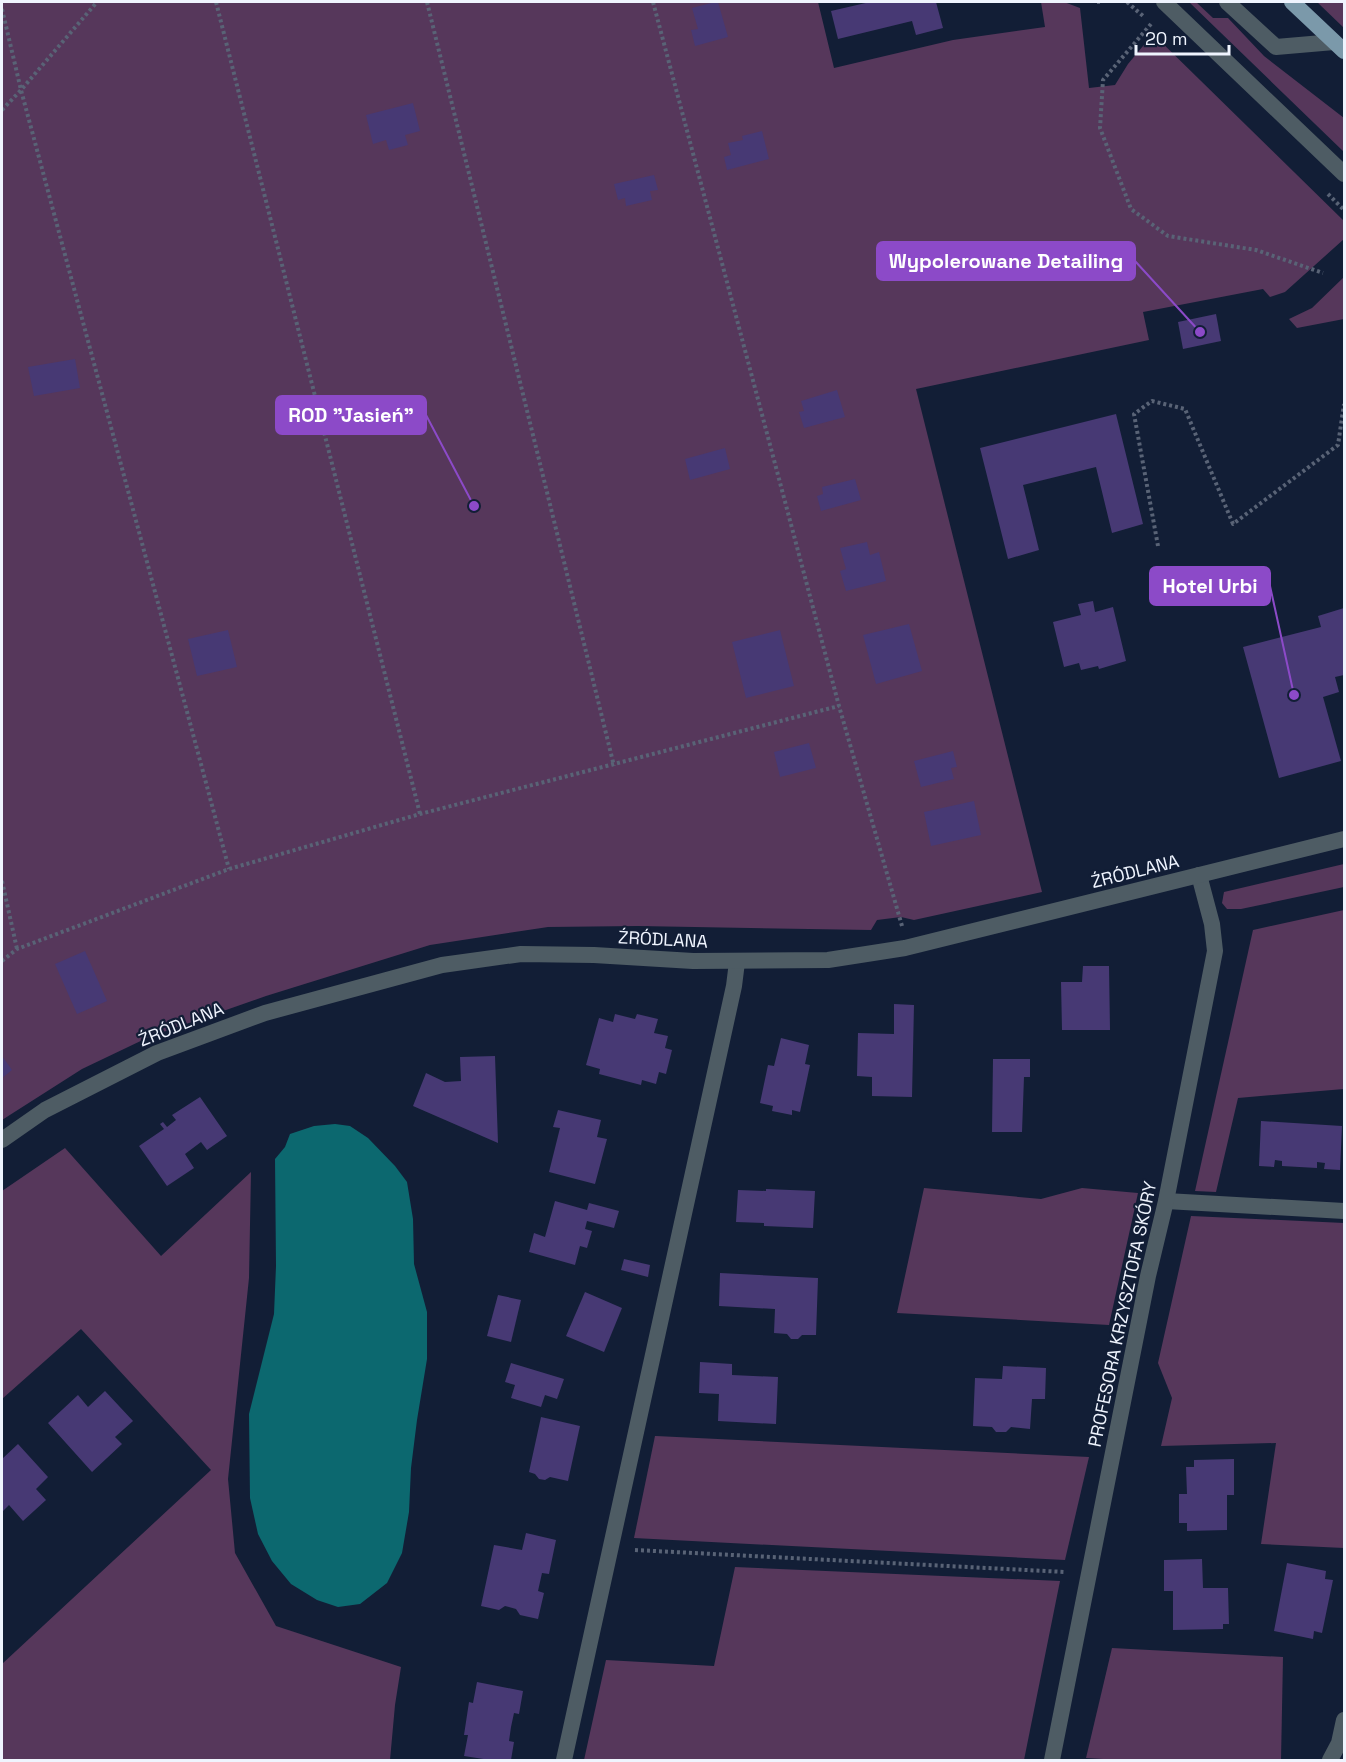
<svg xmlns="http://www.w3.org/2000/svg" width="1346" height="1762" font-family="'Space Grotesk',sans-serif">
	<rect width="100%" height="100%" fill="#121e36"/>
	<g fill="#56375b">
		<path d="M2,2h816l16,66 119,-28 92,-13 -4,-25h23l16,6 9,80 26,-3 13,-21 25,-30 191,187v18l-59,53 -15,5 -7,-8 -120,23 6,28 -233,49 126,503 -128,28 -13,-3 -24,3 -6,10 -233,-4 -90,1 -118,18 -164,51 -117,41 -67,32 -80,51z"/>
		<path d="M1189,2h7l17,16h15l36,38 80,62v34z"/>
		<path d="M1317,2h27v26z"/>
		<path d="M1344,277v42l-47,9 -8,-9 23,-11z"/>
		<path d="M1344,864v23l-103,22h-14l-5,-6 2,-11z"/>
		<path d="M1344,910v179l-106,9 -22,94 -21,-1 58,-261z"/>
		<path d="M65,1148l96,108 90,-84 -2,106 -21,201 7,74 41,73 125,41 -6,38 -5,55h-388v-96l209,-194 -130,-141 -79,70v-208z"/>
		<path d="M924,1188l117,11 41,-11 56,5 -29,132 -212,-12z"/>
		<path d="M1191,1216l153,7v325l-83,-4 15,-101 -115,3 11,-48 -14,-35z"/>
		<path d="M655,1436h1l433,21 -24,103 -431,-22z"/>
		<path d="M735,1567l325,14 -36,179h-440l22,-100 108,6z"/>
		<path d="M1112,1648l171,9 -2,103h-161l-34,-2z"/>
	</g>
	<path fill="#0c686f" d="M335,1124l15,2 18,12 27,28 12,16 6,37 1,45 13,48v47l-10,61 -6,48 -2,44 -7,41 -15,30 -27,21 -22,3 -21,-7 -26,-16 -19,-23 -14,-27 -8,-36 -1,-84 25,-100 2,-48 -1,-107 10,-12 5,-13 24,-8z"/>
	<g fill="#473974">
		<path d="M715,2h3l10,35 -33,9 -4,-16 7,-1 -6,-21z"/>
		<path d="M870,2h66l7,26 -27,7 -4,-14 -74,18 -7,-28z"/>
		<path d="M413,103l7,28 -15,4 3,10 -19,5 -3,-10 -13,4 -7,-29z"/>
		<path d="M762,131l7,28 -42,11 -3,-13 7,-2 -3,-12 15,-3 -1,-4z"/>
		<path d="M654,175l4,15 -8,1 2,9 -26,6 -1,-8 -7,2 -4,-16z"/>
		<path d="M1216,314l5,27 -38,8 -5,-27z"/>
		<path d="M75,359l5,29 -46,8 -6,-29z"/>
		<path d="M837,390l8,27 -41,11 -5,-16 5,-1 -3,-10z"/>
		<path d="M1116,414l27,110 -31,9 -16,-66 -73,18 16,65 -31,9 -28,-111z"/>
		<path d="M725,448l5,21 -40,11 -5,-21z"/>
		<path d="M855,479l6,21 -40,11 -4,-15 6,-2 -1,-7z"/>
		<path d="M867,542l3,13 9,-3 7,29 -40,10 -6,-20 6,-2 -6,-21z"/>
		<path d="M1093,601l2,11 18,-5 13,54 -27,8 -1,-3 -17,4 -2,-7 -15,4 -11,-45 28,-7 -3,-11z"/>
		<path d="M1344,608v67l-9,2 4,15 -16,5 18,64 -62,17 -36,-131 78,-20 -3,-11z"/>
		<path d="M909,624l13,47 -46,13 -13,-49z"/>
		<path d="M228,630l9,37 -40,9 -9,-37z"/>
		<path d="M780,630l14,56 -48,12 -14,-56z"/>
		<path d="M809,743l7,25 -36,9 -6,-25z"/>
		<path d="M953,751l4,16 -6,1 3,11 -33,8 -7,-26z"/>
		<path d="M974,801l7,34 -50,11 -7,-34z"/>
		<path d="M85,951l22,50 -30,13 -22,-50z"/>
		<path d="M1083,966h26l1,64h-48l-1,-48h21z"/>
		<path d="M894,1004l20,1 -2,92 -40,-1v-19l-15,-1 1,-43 36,1z"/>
		<path d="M615,1014l20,5 2,-5 21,5 -4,14 14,3 -3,12 7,2 -6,24 -7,-2 -3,12 -14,-4 -1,5 -42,-11 1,-5 -14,-4 13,-47 14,4z"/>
		<path d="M781,1038l28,7 -4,19 5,1 -10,47 -8,-2v5l-20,-4 1,-5 -13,-3 8,-38 6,1z"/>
		<path d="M2,1056l10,14 -10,8z"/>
		<path d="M495,1056l3,87 -85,-37 13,-33 19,9 16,-1 -1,-24z"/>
		<path d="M993,1059h37v18h-6l-2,55h-30z"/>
		<path d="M200,1097l27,39 -20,14 -6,-8 -16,12 9,14 -27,18 -28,-40 25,-17 -4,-5 3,-2 4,5 9,-7 -4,-5z"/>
		<path d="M558,1110l43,10 -4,17 10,2 -12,45 -46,-12 11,-44 -7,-1z"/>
		<path d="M1261,1121l81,5 -2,44 -16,-1 1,-6 -8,-1v6l-35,-2v-5l-7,-1 -1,7 -15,-1z"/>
		<path d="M766,1189l49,2 -2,37 -49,-2v-3l-28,-1 2,-32 28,1z"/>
		<path d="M555,1201l32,9 2,-7 30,8 -5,17 -27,-7 -2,8 7,2 -5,17 -7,-2 -5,19 -46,-13 5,-19 11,4z"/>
		<path d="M624,1259l26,6 -2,12 -27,-7z"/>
		<path d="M720,1273l98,5 -2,57h-14l-4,4h-7l-4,-5 -13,-1 1,-24 -56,-3z"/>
		<path d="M585,1292l37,16 -18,44 -38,-16z"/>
		<path d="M498,1295l23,5 -10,42 -24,-6z"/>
		<path d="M700,1362l32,2v11l46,2 -2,47 -58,-3 1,-27 -20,-1z"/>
		<path d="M511,1363l53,16 -7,20 -12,-4 -4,12 -30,-9 4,-13 -10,-3z"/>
		<path d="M1003,1366l43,2 -1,31h-13l-2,30 -19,-2 -5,5h-10l-4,-5 -19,-1 2,-48 27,1z"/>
		<path d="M105,1391l28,30 -18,16 7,7 -30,28 -44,-49 30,-28 10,12z"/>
		<path d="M541,1417l39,9 -12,55 -18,-4 -5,3 -6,-1 -4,-5 -6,-2z"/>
		<path d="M18,1444l30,33 -12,12 10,11 -23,21 -14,-16 -7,7v-53z"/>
		<path d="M1234,1459v36h-7v35l-40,1v-8h-8v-29h8l-1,-27h8v-7z"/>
		<path d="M526,1533l30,7 -7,34 -7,-1 -4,18 6,2 -6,26 -18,-4 -4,-6 -11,-3 -6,4 -18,-4 13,-61 28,5z"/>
		<path d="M1202,1559l1,29h25l1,36h-6v5l-50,1v-39h-9v-31z"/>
		<path d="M1287,1563l39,8 -1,8 8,1 -11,53 -8,-2 -1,8 -39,-8z"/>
		<path d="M477,1682l46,9 -4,23 -5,-1 -3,14 -2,14 5,1 -3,18h-21l-26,-4 4,-21h-4l5,-33 4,1z"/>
	</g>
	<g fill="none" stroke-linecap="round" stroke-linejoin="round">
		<g stroke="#596376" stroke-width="4" stroke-dasharray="3 3" stroke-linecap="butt">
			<path d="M216,2l204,812"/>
			<path d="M427,2l187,764"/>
			<path d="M653,2l186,704 63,220"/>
			<path d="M1097,2h6"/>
			<path d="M1127,2l16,14"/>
			<path d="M2,9l19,81 208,779"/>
			<path d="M1151,24l-48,56 -3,48 31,81 37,27 88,14 67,23"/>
			<path d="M2,110l19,-20 76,-88"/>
			<path d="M1328,194l16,16"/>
			<path d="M1158,546l-24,-132 18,-13 33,8 48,115 105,-79 6,-41"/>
			<path d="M2,881l15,68"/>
			<path d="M2,961l15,-12 212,-80 191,-55 419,-108"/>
			<path d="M635,1550l430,22"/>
		</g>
		<g stroke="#4e5c64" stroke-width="16">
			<path d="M1227,2l49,45 58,-5"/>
			<path d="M1166,1201l178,10"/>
			<path d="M564,1760l170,-774 3,-24"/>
			<path d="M1330,1760l9,-17 5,-23"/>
		</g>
		<path stroke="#4e5c64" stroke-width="16" d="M1052,1760l96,-484 18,-75 49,-250 -3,-27 -13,-49"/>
		<g stroke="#4e5c64" stroke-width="16">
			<path d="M1164,2l180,172"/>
			<path d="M2,1140l43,-30 112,-57 108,-40 177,-48 79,-11 73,1 99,6 135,-1 77,-12 439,-109"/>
		</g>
		<path stroke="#7b99aa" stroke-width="16" d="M1292,2l52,49"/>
	</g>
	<g text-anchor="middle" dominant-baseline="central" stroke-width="4.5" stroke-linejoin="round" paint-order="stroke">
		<g font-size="18" fill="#eff4fe" stroke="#121e36">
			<text transform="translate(1135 871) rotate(-14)">ŹRÓDLANA</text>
			<text transform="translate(663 939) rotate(3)">ŹRÓDLANA</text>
			<text transform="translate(181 1024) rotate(-22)">ŹRÓDLANA</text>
			<text transform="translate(1122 1314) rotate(-78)">PROFESORA KRZYSZTOFA SKÓRY</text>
		</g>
	</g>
	<path fill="none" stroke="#8c4ac8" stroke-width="2" d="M1200 332L1135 261M474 506L426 415M1294 695L1270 586"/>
	<g fill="#8c4ac8" stroke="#121e36" stroke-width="2">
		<circle cx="1200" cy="332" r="6"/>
		<circle cx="474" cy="506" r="6"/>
		<circle cx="1294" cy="695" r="6"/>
	</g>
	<g fill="#8c4ac8" stroke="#8c4ac8" stroke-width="2">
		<rect x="877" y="242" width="258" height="38" rx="6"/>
		<rect x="276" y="396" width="150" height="38" rx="6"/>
		<rect x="1150" y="567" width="120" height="38" rx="6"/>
	</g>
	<g font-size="20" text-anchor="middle" font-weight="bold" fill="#fff">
		<text x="1006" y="268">Wypolerowane Detailing</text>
		<text x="351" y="422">ROD "Jasień"</text>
		<text x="1210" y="593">Hotel Urbi</text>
	</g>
	<rect width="1346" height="1762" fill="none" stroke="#eff4fe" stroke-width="6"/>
	<path d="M1136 45v9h93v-9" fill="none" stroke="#eff4fe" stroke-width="3"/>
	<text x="1145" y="45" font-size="18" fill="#eff4fe" stroke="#121e36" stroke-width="4.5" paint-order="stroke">20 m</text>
</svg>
